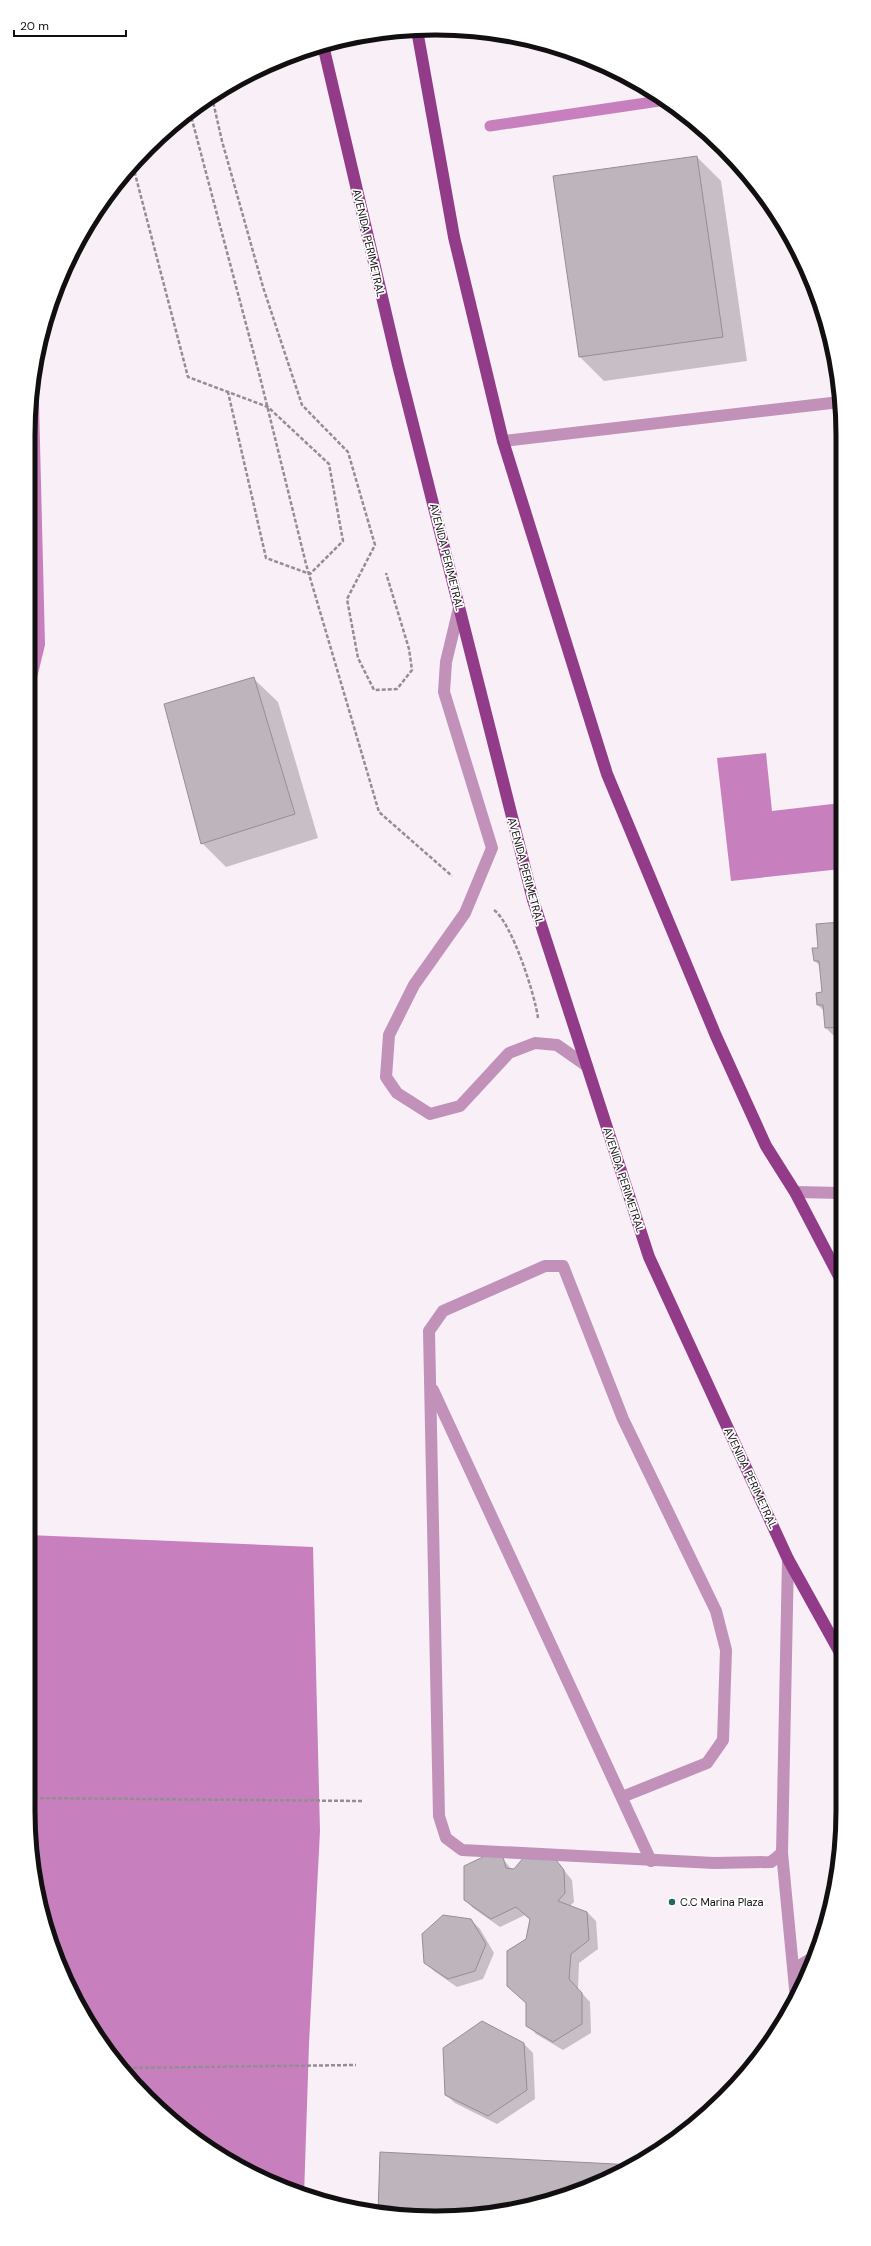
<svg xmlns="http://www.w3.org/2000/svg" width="871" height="2246" font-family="'DM Sans',sans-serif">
	<rect width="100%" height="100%" fill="#f9eff7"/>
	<g fill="#c780bd">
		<path d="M38,362l7,283 -17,70v-279z"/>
		<path d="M766,753l6,58 69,-8v66l-110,12 -14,-123z"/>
		<path d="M28,1535l285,12 7,284 -11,213 -5,152 -72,-32 -65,-47 -38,-38 -47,-65 -32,-72 -14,-52 -8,-79z"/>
	</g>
	<g fill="#0003">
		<path d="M697,157l24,24 26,180 -143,20 -24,-24 -26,-180z"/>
		<path d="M253,678l25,24 40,136 -92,29 -24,-24z"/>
		<path d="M841,923v120l-15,-15 -1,-16 -7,-7 5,-12 -2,-26 -6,-6 4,-12z"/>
		<path d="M552,1856l20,24 2,22 -4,4 17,6 9,9 2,28 -19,14 -1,26 12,13 1,31 -28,17 -27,-16 -8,-9 -1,-86 3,-19 -5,-5 -25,12 -27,-19 -8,-9 37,-41 10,12z"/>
		<path d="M471,1920l9,9 14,24 -11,26 -26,8 -23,-16 -9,-9z"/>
		<path d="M524,2044l9,9 2,46 -38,25 -42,-21 -9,-8z"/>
		<path d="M381,2153l211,34 -77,23 -53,7 -80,-3h-3z"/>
	</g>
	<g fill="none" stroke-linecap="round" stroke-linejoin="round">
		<path stroke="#c780bd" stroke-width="11" d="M490,126l176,-26"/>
	</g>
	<g fill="#bdb4bc" stroke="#978e95">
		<path d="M697,156l26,181 -144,20 -26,-181z"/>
		<path d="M254,677l41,137 -94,30 -37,-140z"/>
		<path d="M841,922v105l-16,1 -2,-23h-6l-1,-12 6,-1 -3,-31h-5l-2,-13h6l-2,-24z"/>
		<path d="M552,1855l12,15 1,23 -7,8 29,11 2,28 -18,14 -2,25 13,14v31l-29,18 -27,-16v-23l-19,-17v-35l19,-12 4,-20 -14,-12 -25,12 -27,-19v-34l21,-10 18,1 3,11 8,1 10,-12z"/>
		<path d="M443,1915l28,4 15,25 -11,27 -27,8 -24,-16 -2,-29z"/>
		<path d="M482,2021l42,22 3,47 -39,26 -43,-21 -2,-47z"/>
		<path d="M380,2152l254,13 -42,22 -77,23 -53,7 -80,-3 -4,-1z"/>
	</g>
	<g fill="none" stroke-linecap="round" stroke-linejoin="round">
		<g stroke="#948d93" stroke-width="2.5" stroke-dasharray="4 2" stroke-linecap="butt">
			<path d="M212,97l10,44 41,146 39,118 46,47 27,93 -28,54 11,59 16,32 23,-1 15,-19 -3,-21 -23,-76"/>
			<path d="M190,112l70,265 46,187 73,248 73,64"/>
			<path d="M133,166l55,211 80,30 61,57 14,77 -33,33 -44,-16 -38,-166"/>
			<path d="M494,910c18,13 41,85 44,108"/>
			<path d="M28,1798l335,3"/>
			<path d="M121,2068l235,-3"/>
		</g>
		<g stroke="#c291ba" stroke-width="12">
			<path d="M503,441l337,-39"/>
			<path d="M459,608l-13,54 -2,30 48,156 -27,65 -51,72 -25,50 -3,42 11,16 33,21 30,-8 49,-53 26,-10 22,2 30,21"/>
			<path d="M795,1192l46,1"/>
			<path d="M433,1390l218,471"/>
			<path d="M788,1559l-6,294 14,146"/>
			<path d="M622,1797l85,-34 16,-23 3,-90 -10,-39 -93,-192 -60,-153h-18l-102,45 -14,20 10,485 7,22 16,12 252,13 57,-1 11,-9"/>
			<path d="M794,1969l20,-12"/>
		</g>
		<g stroke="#923b89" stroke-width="12">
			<path d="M417,30l37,207 49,204 104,333 109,262 50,110 29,46 47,90"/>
			<path d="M323,45l75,320 135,535 116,357 139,302 55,99"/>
		</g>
	</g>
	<circle fill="#21695f" stroke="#fff" stroke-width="1.5" cx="672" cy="1902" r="4"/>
	<g text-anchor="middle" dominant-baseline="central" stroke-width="3.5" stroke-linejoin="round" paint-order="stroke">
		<g font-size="11" fill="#120f11" stroke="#fff">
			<text transform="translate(369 243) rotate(77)">AVENIDA PERIMETRAL</text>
			<text transform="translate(447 557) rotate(76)">AVENIDA PERIMETRAL</text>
			<text transform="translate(526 871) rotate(75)">AVENIDA PERIMETRAL</text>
			<text transform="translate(624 1180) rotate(72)">AVENIDA PERIMETRAL</text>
			<text transform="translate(751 1478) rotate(65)">AVENIDA PERIMETRAL</text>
		</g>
		<g font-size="11" fill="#120f11" stroke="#fff" text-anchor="start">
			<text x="680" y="1902">C.C Marina Plaza</text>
		</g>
	</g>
	<path d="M0 0H871V2246H0ZM435 35H436A400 400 0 0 1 836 435V1811A400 400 0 0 1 436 2211H435A400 400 0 0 1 35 1811V435A400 400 0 0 1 435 35Z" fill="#fff" fill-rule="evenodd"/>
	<path fill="none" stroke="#120f11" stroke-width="5" d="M435 35H436A400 400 0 0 1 836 435V1811A400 400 0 0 1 436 2211H435A400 400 0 0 1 35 1811V435A400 400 0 0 1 435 35Z"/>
	<path d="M14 30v6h112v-6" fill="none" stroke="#120f11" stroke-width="2"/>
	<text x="20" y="30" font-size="12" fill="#120f11" stroke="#ffffff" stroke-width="3" paint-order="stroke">20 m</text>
</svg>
